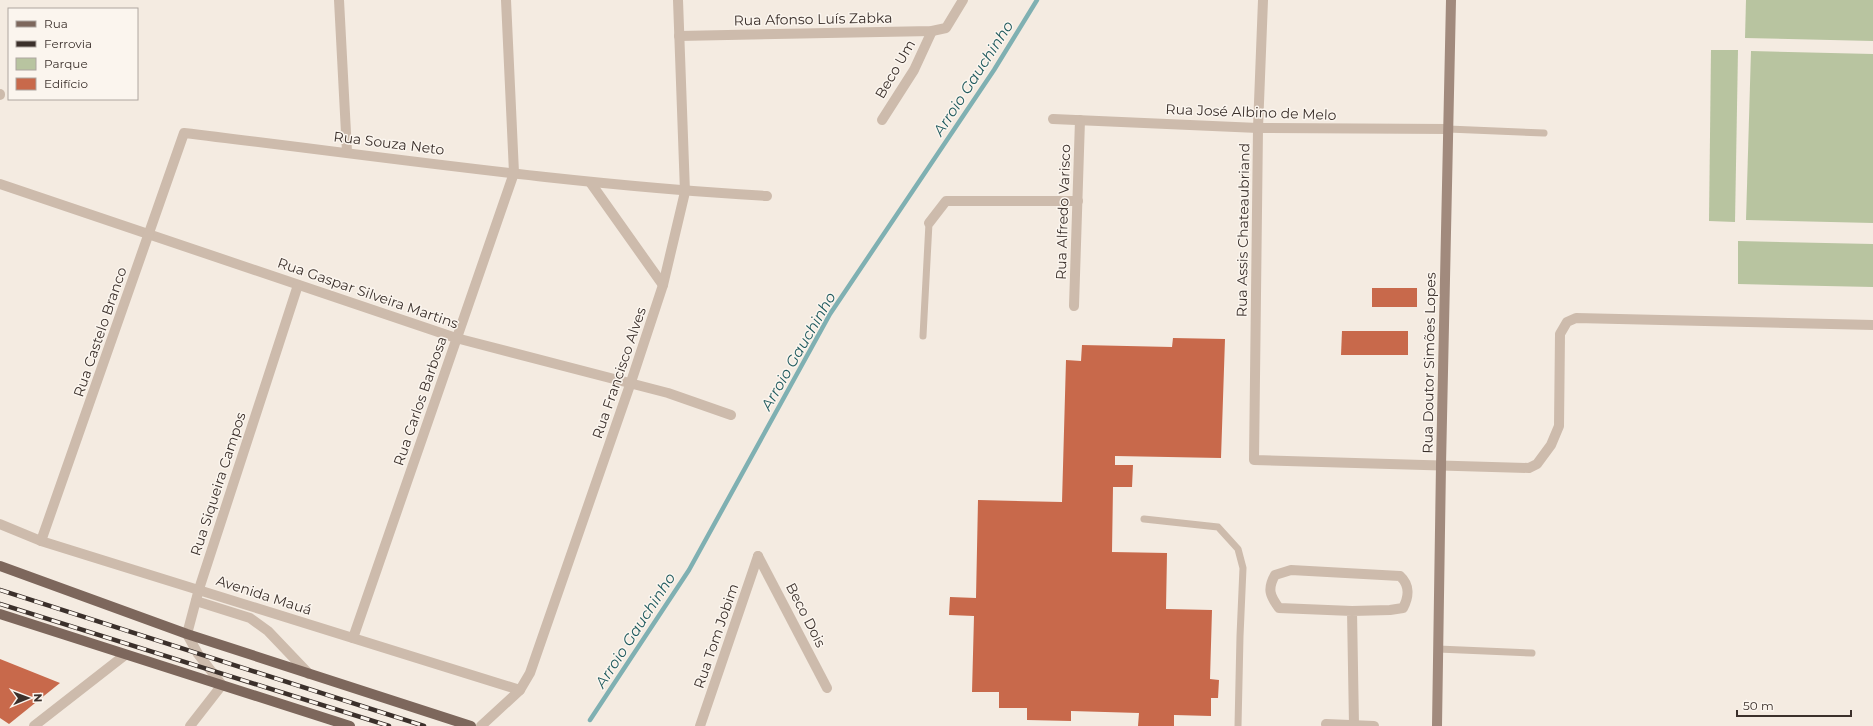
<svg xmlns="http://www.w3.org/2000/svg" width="1873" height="726" font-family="Montserrat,sans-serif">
	<rect width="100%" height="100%" fill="#f4ebe1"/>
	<g fill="#b8c4a0">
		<path d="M1746,0h127v41l-128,-3z"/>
		<path d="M1711,50h27l-3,172 -26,-1z"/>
		<path d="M1751,51l122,3v169l-127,-3z"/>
		<path d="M1738,241l135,3v43l-135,-3z"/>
	</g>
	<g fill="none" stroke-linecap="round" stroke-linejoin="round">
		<path stroke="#7fb0b2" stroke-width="4.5" d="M590,720l99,-150 141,-256 164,-244 43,-70"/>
	</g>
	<g fill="#c8694b">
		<rect x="1372" y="288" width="45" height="19"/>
		<path d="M1342,331h66v24h-67z"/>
		<path d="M1173,338l52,1 -4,119 -106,-2v9h18l-1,22h-19l-1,65 55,1 -1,56 46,1 -2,69 9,1 -1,18h-7v18l-37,-1v11h-36l1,-13 -68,-2v10l-44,-1v-12h-28v-16h-27l2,-76 -25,-1 1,-18 26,1 2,-98 84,2 4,-142 15,1 1,-16 90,2z"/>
		<path d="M0,659l60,24 -51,41 -9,-6z"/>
	</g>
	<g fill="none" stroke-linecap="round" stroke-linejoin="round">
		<g stroke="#cdbbac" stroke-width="7">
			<path d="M1448,129l96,4"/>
			<path d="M923,336l6,-113"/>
			<path d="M1144,519l74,8 20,22 5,19 -3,68 -2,90"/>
			<path d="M1438,649l94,4"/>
		</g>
		<g stroke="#cdbbac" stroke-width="10">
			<path d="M339,0l8,152"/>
			<path d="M1263,0l-5,128 -4,332 275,8 8,-4 14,-19 8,-19 1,-92 7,-12 9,-4 297,7"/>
			<path d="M679,36l253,-5 14,-3 17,-28"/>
			<path d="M1053,119l205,9 190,1"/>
			<path d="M882,120l32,-50 18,-39"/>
			<path d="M590,182l73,103"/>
			<path d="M0,184l456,154 212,55 63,22"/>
			<path d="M929,223l17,-22h132"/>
			<path d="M1074,306l6,-186"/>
			<path d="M0,524l41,17 479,149"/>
			<path d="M41,541l143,-408c194,23 388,52 583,63"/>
			<path d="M758,556l69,132"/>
			<path d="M196,601l54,17 18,13 41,43"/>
			<path d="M1352,611l38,-1 13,-2c6,-11 7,-23 -3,-32l-109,-6 -16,5c-8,14 -5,21 4,33l73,3 2,114"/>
			<path d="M353,638l161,-465 -8,-173"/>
			<path d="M1326,724l48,2"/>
			<path d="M34,726l91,-71"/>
			<path d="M190,726l32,-41 -24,-31 -11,-20 12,-45 99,-304"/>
			<path d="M481,726l39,-36 10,-17 101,-291 32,-97 22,-93 -7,-192"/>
			<path d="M700,726l58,-170"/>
		</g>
		<path stroke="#cdbbac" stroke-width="10" d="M0,94v1"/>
		<path stroke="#a18a7d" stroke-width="10" d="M1437,726l4,-261 10,-465"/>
		<g stroke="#7d675c" stroke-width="10">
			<path d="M0,566l187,68 284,92"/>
			<path d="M0,614l350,112"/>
		</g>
		<defs>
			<g id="rail">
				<path d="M0,590l424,136"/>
				<path d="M0,604l389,122"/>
			</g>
		</defs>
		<use href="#rail" stroke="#3b302b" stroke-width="4.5"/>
		<use href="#rail" stroke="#fbf5ee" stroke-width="3" stroke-dasharray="9" stroke-linecap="butt"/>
	</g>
	<g text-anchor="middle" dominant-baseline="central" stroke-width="3" stroke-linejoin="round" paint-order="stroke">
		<g font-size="14" fill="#3b302b" stroke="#fbf5ee">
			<text transform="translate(813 19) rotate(-1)">Rua Afonso Luís Zabka</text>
			<text transform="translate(895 69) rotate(-60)">Beco Um</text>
			<text transform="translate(1251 112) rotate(2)">Rua José Albino de Melo</text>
			<text transform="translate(389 143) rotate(7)">Rua Souza Neto</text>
			<text transform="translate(1063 212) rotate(-88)">Rua Alfredo Varisco</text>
			<text transform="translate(1243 230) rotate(-89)">Rua Assis Chateaubriand</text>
			<text transform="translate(368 293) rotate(19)">Rua Gaspar Silveira Martins</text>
			<text transform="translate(100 332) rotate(-71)">Rua Castelo Branco</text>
			<text transform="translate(1429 363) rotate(-89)">Rua Doutor Simões Lopes</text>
			<text transform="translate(619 373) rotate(-71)">Rua Francisco Alves</text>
			<text transform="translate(420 401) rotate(-71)">Rua Carlos Barbosa</text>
			<text transform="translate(218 484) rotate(-72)">Rua Siqueira Campos</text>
			<text transform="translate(264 595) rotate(18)">Avenida Mauá</text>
			<text transform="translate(806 615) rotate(63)">Beco Dois</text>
			<text transform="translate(716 636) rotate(-71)">Rua Tom Jobim</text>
		</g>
		<g font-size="15" font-style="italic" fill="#1f5a5e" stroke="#fbf5ee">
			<text transform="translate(973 78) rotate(-57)">Arroio Gauchinho</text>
			<text transform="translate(798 351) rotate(-60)">Arroio Gauchinho</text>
			<text transform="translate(635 630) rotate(-57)">Arroio Gauchinho</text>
		</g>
	</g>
	<rect x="8" y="8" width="130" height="92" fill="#fbf5ee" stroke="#aea6a0"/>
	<rect x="16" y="21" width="20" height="6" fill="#7d675c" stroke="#aea6a0"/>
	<text x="44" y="28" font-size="12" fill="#3b302b">Rua</text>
	<rect x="16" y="41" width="20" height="6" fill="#3b302b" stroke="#aea6a0"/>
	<text x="44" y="48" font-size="12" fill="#3b302b">Ferrovia</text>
	<rect x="16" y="58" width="20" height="12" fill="#b8c4a0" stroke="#aea6a0"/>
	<text x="44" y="68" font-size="12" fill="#3b302b">Parque</text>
	<rect x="16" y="78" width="20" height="12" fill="#c8694b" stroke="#aea6a0"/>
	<text x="44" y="88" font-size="12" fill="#3b302b">Edifício</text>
	<g transform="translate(28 698) rotate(89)" stroke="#fbf5ee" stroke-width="3" paint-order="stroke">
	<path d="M0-3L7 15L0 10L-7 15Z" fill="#3b302b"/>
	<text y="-6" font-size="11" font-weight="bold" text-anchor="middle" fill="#3b302b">N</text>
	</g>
	<path d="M1737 710v6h114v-6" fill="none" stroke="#3b302b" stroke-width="2"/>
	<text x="1743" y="710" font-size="12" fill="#3b302b" stroke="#fbf5ee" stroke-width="3" paint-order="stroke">50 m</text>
</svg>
